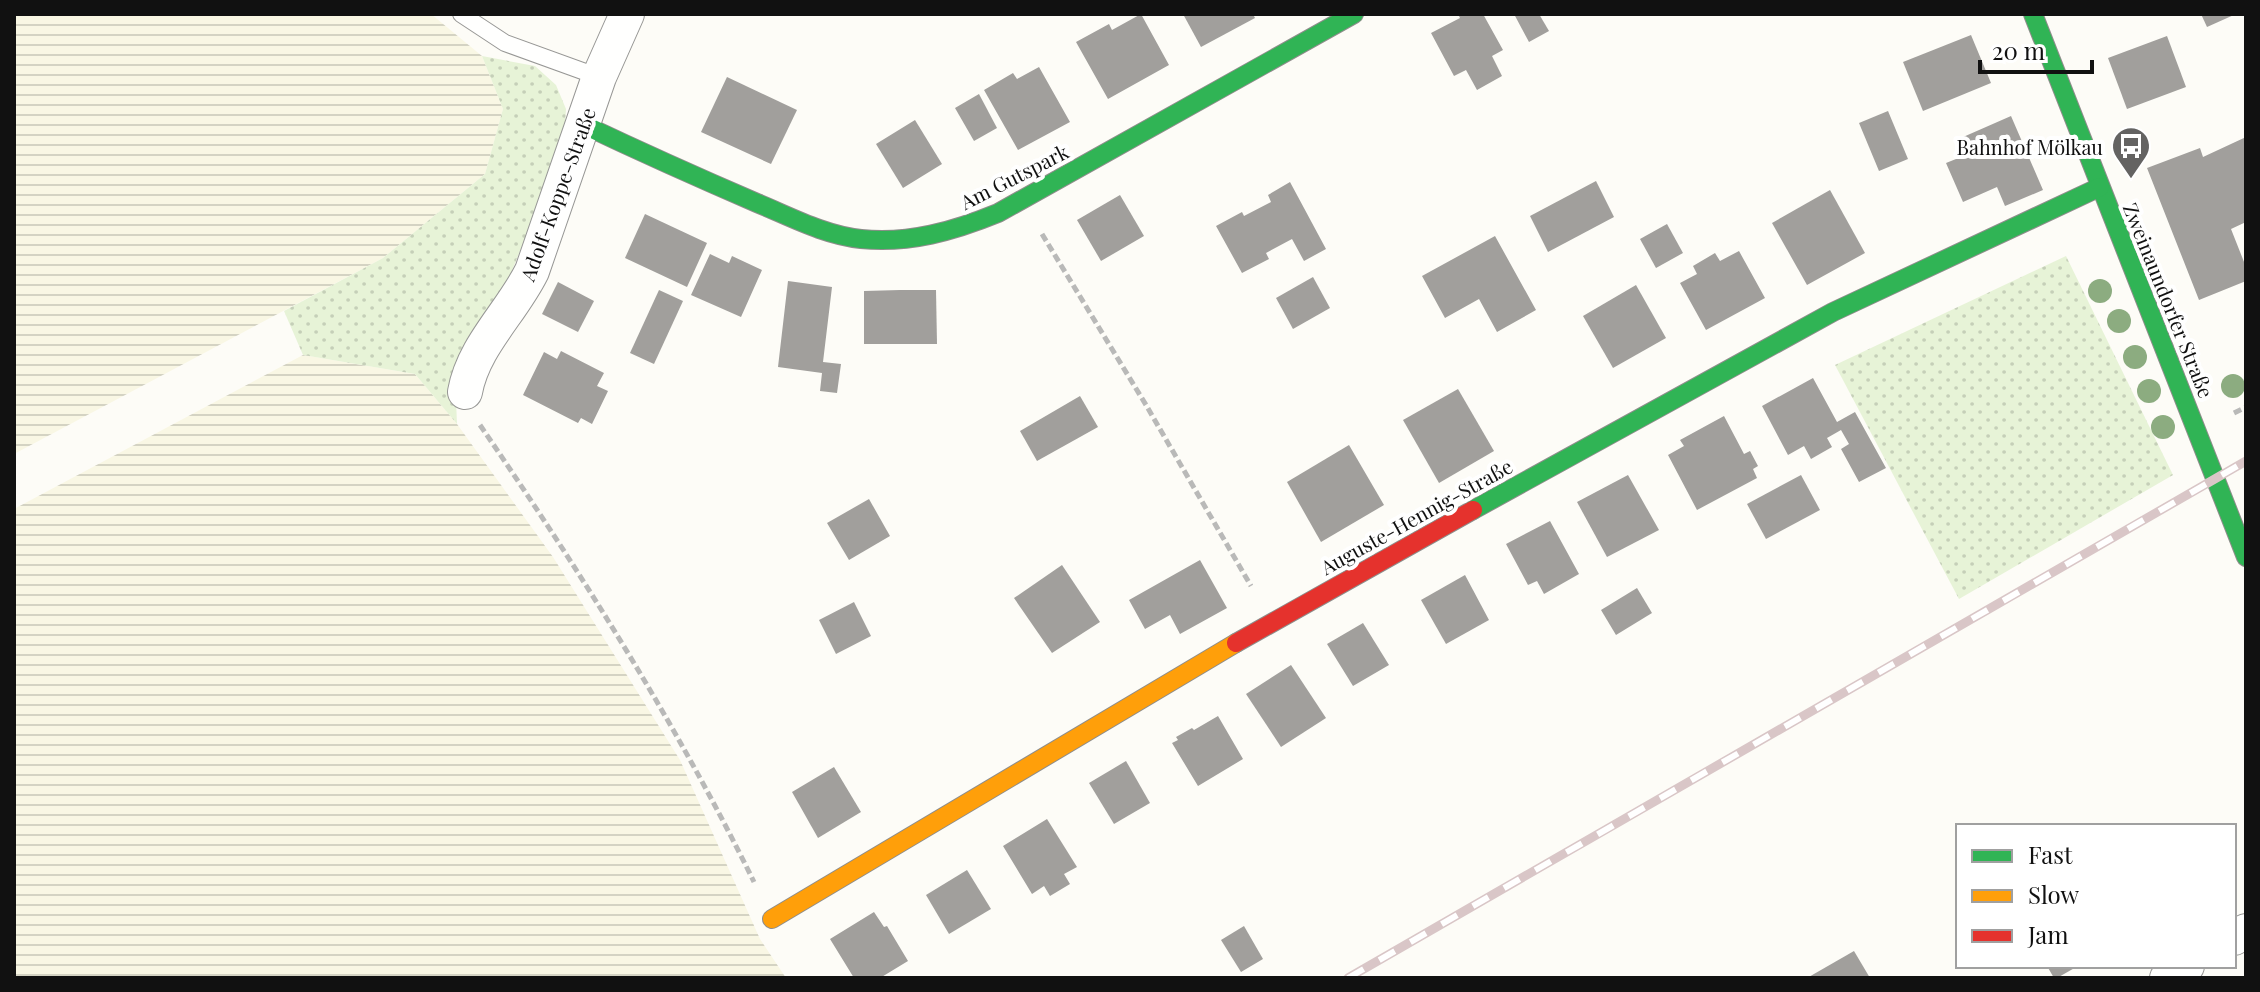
<svg xmlns="http://www.w3.org/2000/svg" width="2260" height="992" font-family="'Playfair Display',serif">
	<defs>
		<pattern id="farmland-rules" width="6" height="5" patternUnits="userSpaceOnUse" patternTransform="scale(2)"><rect width="6" height="5" fill="#f9f7e4"/><path d="M0 2.5h6" fill="none" stroke="#d4d3c3"/></pattern>
		<pattern id="grass-dots" width="8" height="8" patternUnits="userSpaceOnUse" patternTransform="scale(2)"><rect width="8" height="8" fill="#e7f3d7"/><path d="M2 2h.1M6 6h.1" fill="none" stroke="#c5cfb8" stroke-width="1.8" stroke-linecap="round"/></pattern>
	</defs>
	<rect width="100%" height="100%" fill="#fdfcf7"/>
	<g fill="url(#farmland-rules)">
		<path d="M14,14h417l51,42 21,53 -18,65 -102,84 -369,196z"/>
		<path d="M303,355l112,19 42,50 96,133 127,203 80,179 26,39h-772v-469z"/>
	</g>
	<g fill="url(#grass-dots)">
		<path d="M482,56l53,10 21,19 10,24 -2,33 -59,146 -39,52 -11,35 2,49 -42,-50 -112,-19 -19,-44 99,-53 102,-84 18,-65z"/>
		<path d="M2066,256l107,219 -214,124 -124,-234z"/>
	</g>
	<g fill="#a19f9c">
		<path d="M1141,14l28,51 -61,34 -32,-57 33,-18 3,6z"/>
		<path d="M1183,14h70l2,4 -54,29z"/>
		<path d="M1458,14h25l20,36 -11,6 10,20 -25,14 -11,-20 -12,6 -23,-43 29,-15z"/>
		<path d="M1514,14h25l10,17 -20,11z"/>
		<path d="M2201,14h35l-29,13z"/>
		<path d="M1971,35l20,48 -68,28 -20,-49z"/>
		<path d="M2167,36l19,51 -59,22 -19,-51z"/>
		<path d="M1039,67l31,55 -52,28 -34,-60 29,-17 4,6z"/>
		<path d="M727,77l70,33 -26,54 -70,-32z"/>
		<path d="M979,94l18,34 -23,13 -19,-33z"/>
		<path d="M1888,111l20,48 -29,12 -20,-48z"/>
		<path d="M2011,116l32,74 -38,16 -8,-19 -34,15 -17,-39 15,-6 -7,-16z"/>
		<path d="M915,120l27,44 -39,24 -27,-44z"/>
		<path d="M2246,137v85l-15,7 15,38v14l-47,19 -52,-132 53,-20 3,9z"/>
		<path d="M1596,181l18,36 -66,35 -18,-36z"/>
		<path d="M1290,182l36,67 -22,12 -12,-22 -26,14 3,6 -27,14 -26,-47 26,-14 2,4 27,-14 -3,-7z"/>
		<path d="M1830,190l35,63 -58,32 -35,-62z"/>
		<path d="M1120,195l24,41 -43,25 -24,-41z"/>
		<path d="M645,214l62,29 -20,44 -62,-29z"/>
		<path d="M1667,224l16,29 -27,15 -16,-29z"/>
		<path d="M1495,236l41,74 -39,22 -18,-33 -34,19 -23,-42z"/>
		<path d="M1739,251l26,47 -59,32 -26,-47 17,-9 -4,-8 22,-13 5,8z"/>
		<path d="M710,254l19,9 3,-7 30,14 -21,47 -50,-22z"/>
		<path d="M1313,277l17,31 -37,21 -17,-31z"/>
		<path d="M788,281l44,6 -9,75 18,2 -4,29 -17,-2 2,-18 -44,-6z"/>
		<path d="M558,282l36,19 -16,31 -36,-18z"/>
		<path d="M1636,285l30,53 -53,30 -30,-52z"/>
		<path d="M659,290l24,11 -29,63 -24,-11z"/>
		<path d="M900,290h36l1,54h-73v-53z"/>
		<path d="M561,351l43,22 -7,13 11,5 -16,33 -11,-6 -3,5 -55,-28 21,-43 13,7z"/>
		<path d="M1813,378l24,44 18,-10 31,56 -27,14 -18,-33 8,-5 -8,-14 -14,8 5,9 -21,12 -7,-13 -16,9 -26,-49z"/>
		<path d="M1458,389l36,62 -55,32 -36,-63z"/>
		<path d="M1080,396l18,31 -61,34 -17,-30z"/>
		<path d="M1724,416l20,38 6,-3 8,15 -5,3 4,9 -60,32 -29,-55 16,-9 -4,-6z"/>
		<path d="M1349,445l35,60 -63,37 -34,-60z"/>
		<path d="M1628,475l31,55 -52,27 -30,-55z"/>
		<path d="M1801,475l19,35 -54,29 -19,-35z"/>
		<path d="M869,499l21,37 -41,24 -22,-37z"/>
		<path d="M1550,521l29,53 -35,20 -7,-13 -9,4 -22,-41z"/>
		<path d="M1200,560l27,48 -47,26 -10,-19 -25,14 -16,-29z"/>
		<path d="M1062,565l38,57 -48,31 -38,-55z"/>
		<path d="M1465,575l24,45 -43,24 -25,-44z"/>
		<path d="M1637,588l15,25 -36,22 -15,-25z"/>
		<path d="M854,602l17,34 -35,18 -17,-34z"/>
		<path d="M1363,623l26,42 -36,21 -26,-42z"/>
		<path d="M1291,665l35,53 -45,29 -35,-53z"/>
		<path d="M1218,716l25,43 -45,27 -26,-43 6,-3 -2,-3 16,-9 2,2z"/>
		<path d="M1126,761l24,42 -36,21 -25,-41z"/>
		<path d="M834,767l27,45 -43,26 -26,-46z"/>
		<path d="M1047,819l30,48 -13,7 6,10 -20,12 -6,-10 -12,8 -29,-48z"/>
		<path d="M967,870l24,39 -42,25 -23,-39z"/>
		<path d="M874,912l10,15 3,-1 21,35 -28,17h-26l-24,-39z"/>
		<path d="M1244,926l19,33 -22,13 -20,-32z"/>
		<path d="M1854,951l16,27h-63z"/>
		<path d="M2047,966h31l-21,12h-3z"/>
	</g>
	<g fill="none" stroke-linecap="round" stroke-linejoin="round">
		<defs>
			<path id="lane" d="M461,14l44,29 94,34"/>
			<g id="street">
				<path d="M465,392c8,-46 47,-80 67,-121l67,-194 28,-63"/>
				<path d="M2234,938l12,-7"/>
				<path d="M2167,978l20,-12"/>
			</g>
			<g id="fast">
				<path d="M2033,14l213,543"/>
				<path d="M584,125c57,27 115,53 173,78 34,14 67,32 104,36 48,5 93,-8 137,-26l356,-199"/>
				<path d="M1473,510l360,-198 267,-125"/>
			</g>
			<path id="slow" d="M772,919l464,-276"/>
			<path id="jam" d="M1236,643l237,-133"/>
		</defs>
		<use href="#lane" stroke="#979795" stroke-width="18"/>
		<use href="#street" stroke="#979795" stroke-width="36"/>
		<use href="#fast" stroke="#8e8d8b" stroke-width="20"/>
		<use href="#slow" stroke="#8e8d8b" stroke-width="20"/>
		<use href="#jam" stroke="#8e8d8b" stroke-width="20"/>
		<g stroke="#b9b9b8" stroke-width="5" stroke-dasharray="8 4" stroke-linecap="butt">
			<path d="M1042,234l104,171 105,181"/>
			<path d="M2234,413l12,-6"/>
			<path d="M480,425c100,146 196,298 274,457"/>
		</g>
		<use href="#lane" stroke="#fffffe" stroke-width="16"/>
		<use href="#street" stroke="#fffffe" stroke-width="34"/>
		<use href="#fast" stroke="#30b455" stroke-width="18"/>
		<use href="#slow" stroke="#ff9f0a" stroke-width="18"/>
		<use href="#jam" stroke="#e5322d" stroke-width="18"/>
		<defs>
			<path id="rail" d="M1348,978l898,-517"/>
		</defs>
		<use href="#rail" stroke="#d9c6c7" stroke-width="9"/>
		<use href="#rail" stroke="#fff" stroke-width="6" stroke-dasharray="18" stroke-linecap="butt"/>
	</g>
	<g fill="#8cac80">
		<circle cx="2100" cy="291" r="12"/>
		<circle cx="2119" cy="321" r="12"/>
		<circle cx="2135" cy="357" r="12"/>
		<circle cx="2233" cy="386" r="12"/>
		<circle cx="2149" cy="391" r="12"/>
		<circle cx="2163" cy="427" r="12"/>
	</g>
	<defs>
		<symbol id="bus-pin" viewBox="-11 -11 22 30"><path d="M0 17L-7.5 6A9.5 9.5 0 1 1 7.5 6Z" fill="#646362" stroke="#fff"/><path d="M-5-6H5V4H4V6H2V4H-2V6H-4V4H-5ZM-3.5-4V0h7V-4ZM-3.5 1.2v1.5H-2V1.2ZM2 1.2v1.5H3.5V1.2Z" fill="#fff"/></symbol>
	</defs>
	<g fill-rule="evenodd">
		<use href="#bus-pin" x="2109" y="124" width="44" height="60"/>
	</g>
	<g text-anchor="middle" dominant-baseline="central" stroke-width="8" stroke-linejoin="round" paint-order="stroke">
		<g font-size="20" fill="#111" stroke="#fff" text-anchor="end">
			<text x="2103" y="146">Bahnhof Mölkau</text>
		</g>
		<g font-size="20" fill="#111" stroke="#fff">
			<text transform="translate(1014 176) rotate(-27)">Am Gutspark</text>
			<text transform="translate(557 194) rotate(-70)">Adolf-Koppe-Straße</text>
			<text transform="translate(2169 300) rotate(68)">Zweinaundorfer Straße</text>
			<text transform="translate(1416 516) rotate(-29)">Auguste-Hennig-Straße</text>
		</g>
	</g>
	<rect width="2260" height="992" fill="none" stroke="#111111" stroke-width="32"/>
	<rect x="1956" y="824" width="280" height="144" fill="#ffffff" stroke="#a0a0a0" stroke-width="2"/>
	<rect x="1972" y="850" width="40" height="12" fill="#30b455" stroke="#a0a0a0" stroke-width="2"/>
	<text x="2028" y="864" font-size="24" fill="#111111">Fast</text>
	<rect x="1972" y="890" width="40" height="12" fill="#ff9f0a" stroke="#a0a0a0" stroke-width="2"/>
	<text x="2028" y="904" font-size="24" fill="#111111">Slow</text>
	<rect x="1972" y="930" width="40" height="12" fill="#e5322d" stroke="#a0a0a0" stroke-width="2"/>
	<text x="2028" y="944" font-size="24" fill="#111111">Jam</text>
	<path d="M1980 60v12h112v-12" fill="none" stroke="#111111" stroke-width="4"/>
	<text x="1992" y="60" font-size="24" fill="#111111" stroke="#ffffff" stroke-width="6" paint-order="stroke">20 m</text>
</svg>
